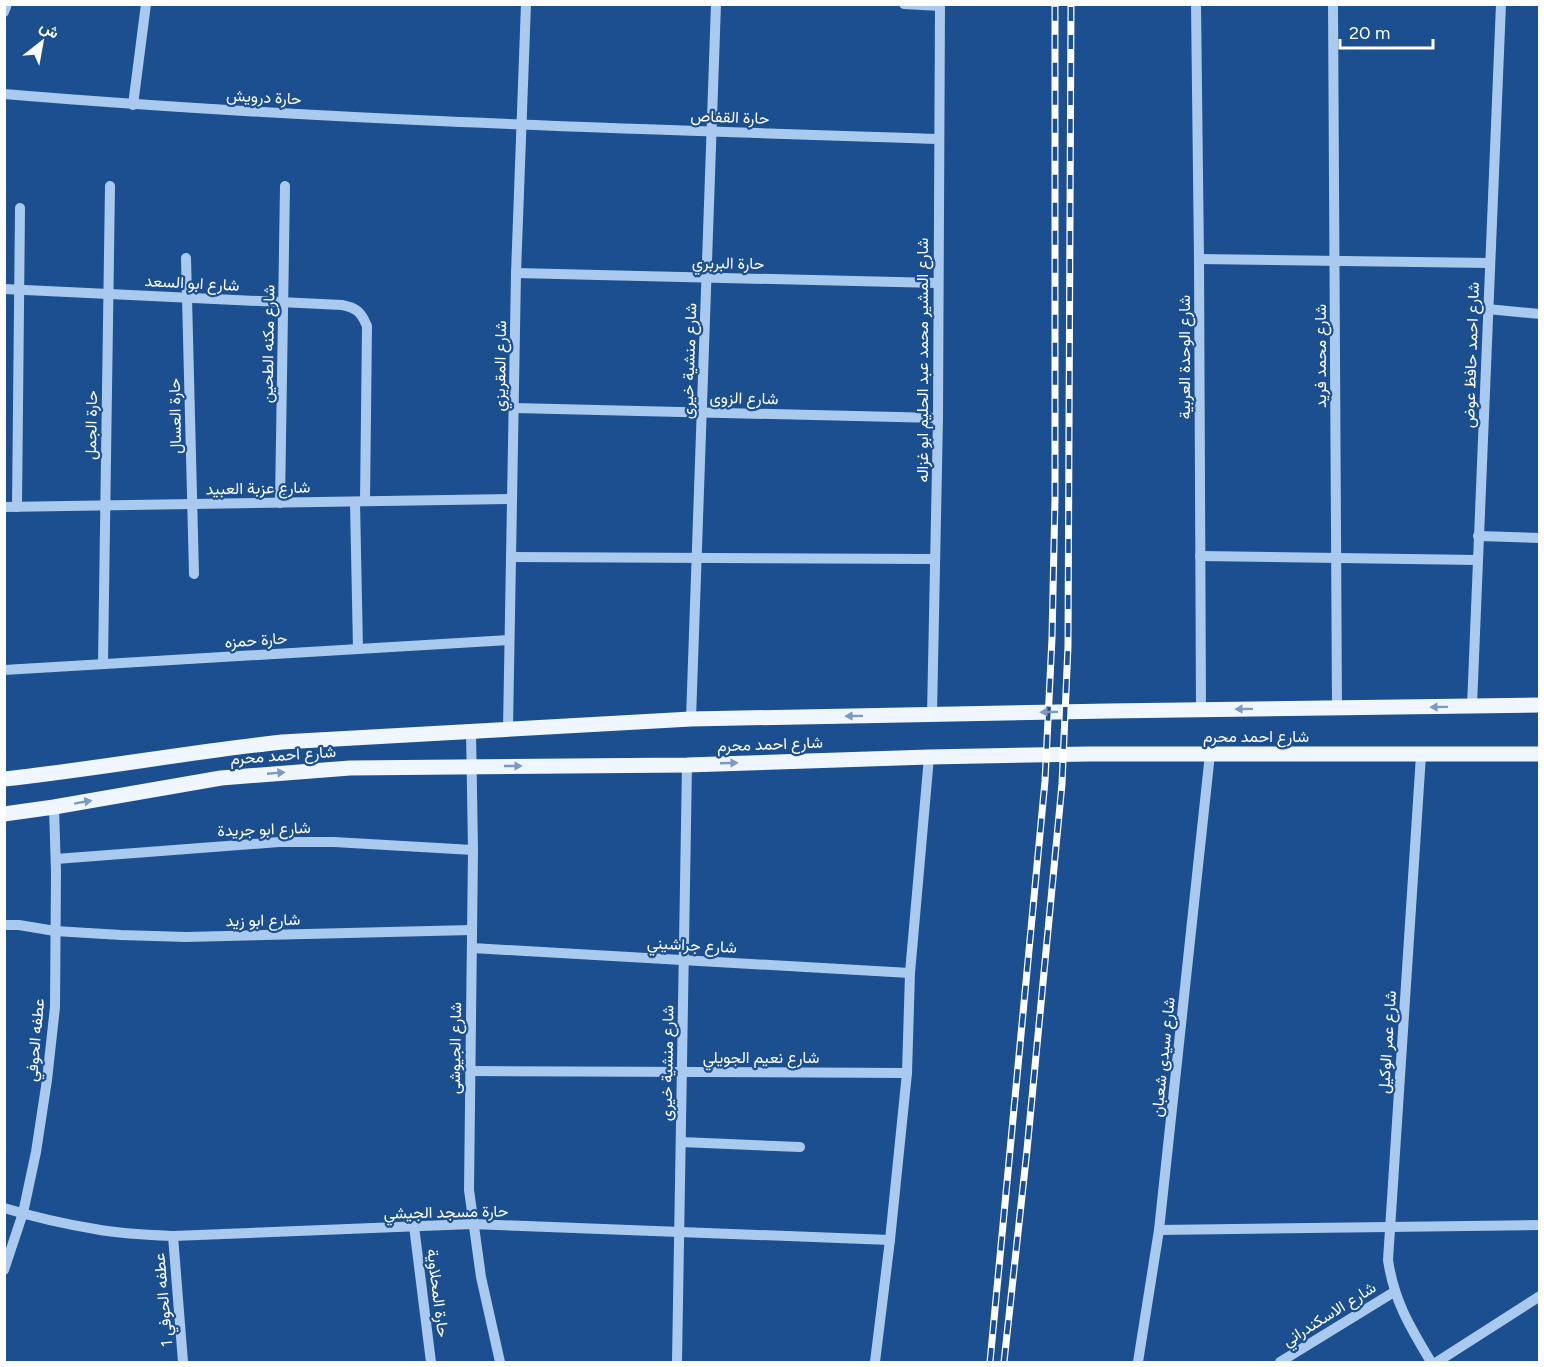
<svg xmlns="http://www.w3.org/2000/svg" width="1544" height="1367" font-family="Figtree,Vazirmatn,sans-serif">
	<rect width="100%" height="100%" fill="#1b4f8f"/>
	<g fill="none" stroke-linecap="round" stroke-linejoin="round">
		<g stroke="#a9c9ee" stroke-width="10">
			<path d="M904,4l36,2"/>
			<path d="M1196,4l3,255 2,450"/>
			<path d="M1333,4l4,704"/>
			<path d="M4,12l3,-8"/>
			<path d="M4,94c311,26 623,35 934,45"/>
			<path d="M133,105l13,-101"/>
			<path d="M186,258l8,316"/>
			<path d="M1199,259l290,4"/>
			<path d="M516,273l422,10"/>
			<path d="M4,289l338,16c15,3 19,7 25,21l-2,175"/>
			<path d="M1487,309l53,5"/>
			<path d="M514,408l424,10"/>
			<path d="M355,502l3,147"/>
			<path d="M280,503l5,-317"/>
			<path d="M4,507l508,-8"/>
			<path d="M17,507l3,-299"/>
			<path d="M1478,536l62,2"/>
			<path d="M1200,556l277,4"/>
			<path d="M511,557l424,2"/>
			<path d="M103,664l7,-478"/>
			<path d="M4,670l505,-30"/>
			<path d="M1472,706l29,-702"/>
			<path d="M932,715l6,-297 2,-414"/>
			<path d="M691,719l25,-715"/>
			<path d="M508,729l8,-456 10,-269"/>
			<path d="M471,731l2,119 -4,340 12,87 19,85"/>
			<path d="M1421,755l-33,505c6,41 22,67 43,102"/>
			<path d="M56,859l223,-17h55l139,8"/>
			<path d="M4,925h15l36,6 66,4 65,2 286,-7"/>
			<path d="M472,948l438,25"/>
			<path d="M470,1071l437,2"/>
			<path d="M681,1142l119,5"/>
			<path d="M4,1208c30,9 60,16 91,21 25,5 52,6 78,7l299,-12 418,16"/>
			<path d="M414,1226l17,136"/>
			<path d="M1159,1230l381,-5"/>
			<path d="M173,1236l10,126"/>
			<path d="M4,1270l19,-57 13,-61 11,-72 8,-73 1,-135 -2,-65"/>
			<path d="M677,1362l10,-597"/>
			<path d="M875,1362l15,-122 17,-167 3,-100 19,-216"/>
			<path d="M1138,1362l21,-132 51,-476"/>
			<path d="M1280,1362l114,-70"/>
			<path d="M1437,1362l103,-66"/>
		</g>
		<g stroke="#f0f6ff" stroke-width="15">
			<path d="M4,779c93,-10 185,-27 278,-37l409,-23 417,-8 432,-6"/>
			<path d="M4,814l50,-7 167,-29 129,-10 337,-3 242,-8 160,-3h451"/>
		</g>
		<defs>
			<g id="rail">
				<path d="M990,1362l55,-581 7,-143 3,-139v-495"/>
				<path d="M1004,1362l23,-212 35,-366 6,-138 3,-642"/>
			</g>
		</defs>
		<use href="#rail" stroke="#fff" stroke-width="7"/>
		<use href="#rail" stroke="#1b4f8f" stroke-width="4.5" stroke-dasharray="14" stroke-linecap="butt"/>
	</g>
	<defs><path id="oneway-solid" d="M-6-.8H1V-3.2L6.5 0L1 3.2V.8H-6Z" transform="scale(1.5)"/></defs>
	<g fill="#7b9ac1">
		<use href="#oneway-solid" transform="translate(1439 707) rotate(179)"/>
		<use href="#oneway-solid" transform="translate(1244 709) rotate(179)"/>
		<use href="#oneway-solid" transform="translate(1049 712) rotate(179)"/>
		<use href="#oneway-solid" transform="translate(854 716) rotate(179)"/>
		<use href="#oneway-solid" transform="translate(729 763) rotate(-2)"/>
		<use href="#oneway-solid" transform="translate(513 766)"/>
		<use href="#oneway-solid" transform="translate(276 773) rotate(-5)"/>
		<use href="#oneway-solid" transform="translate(83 802) rotate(-10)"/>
	</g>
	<g text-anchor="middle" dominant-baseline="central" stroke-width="4.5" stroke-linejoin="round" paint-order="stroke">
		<g font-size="16" fill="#fff" stroke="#1b4f8f">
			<text transform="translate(264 97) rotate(3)">حارة درويش</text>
			<text transform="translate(730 117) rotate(2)">حارة القفاص</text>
			<text transform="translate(728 263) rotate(1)">حارة البربري</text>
			<text transform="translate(192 283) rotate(3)">شارع ابو السعد</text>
			<text transform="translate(268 344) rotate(-89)">شارع مكنه الطحين</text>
			<text transform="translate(1471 355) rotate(-88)">شارع احمد حافظ عوض</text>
			<text transform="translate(1320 356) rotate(-90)">شارع محمد فريد</text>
			<text transform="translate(1184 357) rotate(-90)">شارع الوحدة العربية</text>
			<text transform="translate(922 360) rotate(-90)">شارع المشير محمد عبد الحليم ابو غزاله</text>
			<text transform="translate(689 361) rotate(-88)">شارع منشية خيرى</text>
			<text transform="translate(500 366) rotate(-89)">شارع المقريزي</text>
			<text transform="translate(744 398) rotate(1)">شارع الزوى</text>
			<text transform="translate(175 416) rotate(-91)">حارة العسال</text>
			<text transform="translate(91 425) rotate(-89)">حارة الجمل</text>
			<text transform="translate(258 488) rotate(-1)">شارع عزبة العبيد</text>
			<text transform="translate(256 640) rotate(-4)">حارة حمزه</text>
			<text x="1256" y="736">شارع احمد محرم</text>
			<text transform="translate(770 744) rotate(-2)">شارع احمد محرم</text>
			<text transform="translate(283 755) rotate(-4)">شارع احمد محرم</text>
			<text transform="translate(264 829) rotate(-2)">شارع ابو جريدة</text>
			<text transform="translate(263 920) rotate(-1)">شارع ابو زيد</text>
			<text transform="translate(692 945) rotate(3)">شارع جراشيني</text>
			<text transform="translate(35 1040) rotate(-85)">عطفه الحوفي</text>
			<text transform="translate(1387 1042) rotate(-86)">شارع عمر الوكيل</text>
			<text transform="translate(455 1048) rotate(-89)">شارع الجيوشى</text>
			<text x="761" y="1057">شارع نعيم الجويلي</text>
			<text transform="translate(1163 1057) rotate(-84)">شارع سيدى شعبان</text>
			<text transform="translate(667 1063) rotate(-89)">شارع منشية خيرى</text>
			<text transform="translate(446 1212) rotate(-1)">حارة مسجد الجيشي</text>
			<text transform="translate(438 1293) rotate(83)">حارة المحلاوية</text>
			<text transform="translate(163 1300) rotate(-95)">عطفه الحوفي 1</text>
			<text transform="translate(1329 1314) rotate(-32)">شارع الاسكندراني</text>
		</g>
	</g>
	<rect width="1544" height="1367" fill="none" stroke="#ffffff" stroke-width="12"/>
	<g transform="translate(42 42) rotate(31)" stroke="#1b4f8f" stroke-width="4.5" paint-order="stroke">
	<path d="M0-4.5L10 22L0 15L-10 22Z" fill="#ffffff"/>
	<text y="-9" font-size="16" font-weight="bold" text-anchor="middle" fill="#ffffff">ش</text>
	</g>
	<path d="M1340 39v9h93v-9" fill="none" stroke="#ffffff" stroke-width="3"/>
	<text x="1349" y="39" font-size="18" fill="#ffffff" stroke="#1b4f8f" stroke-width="4.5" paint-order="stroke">20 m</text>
</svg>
